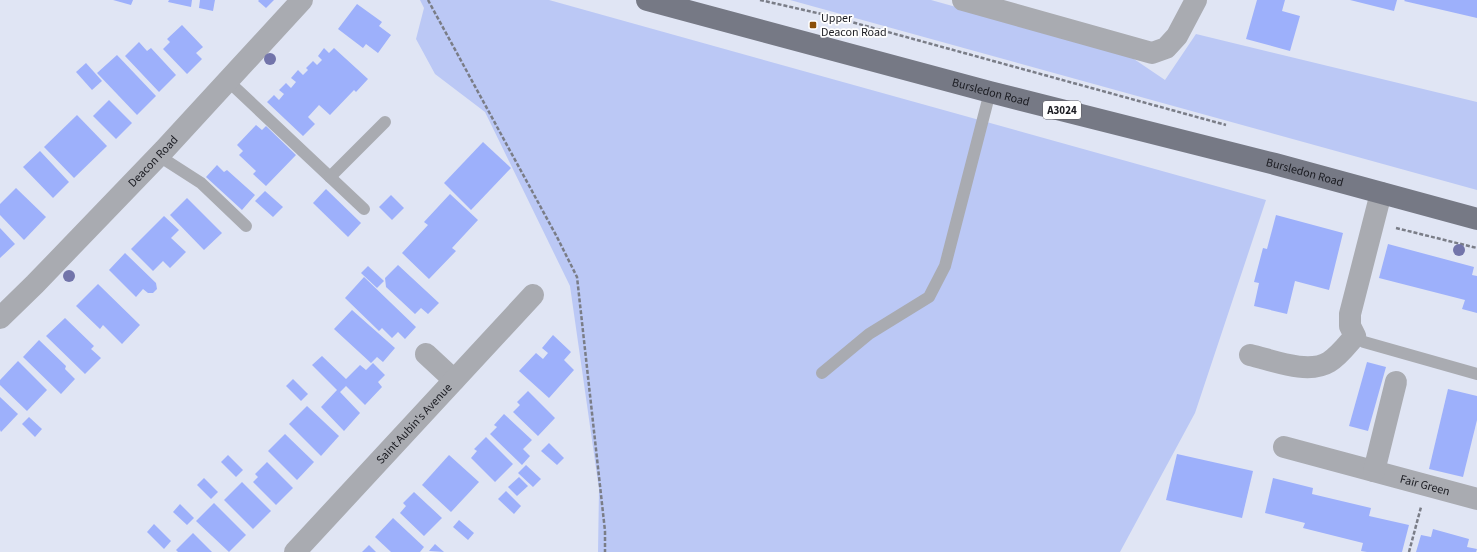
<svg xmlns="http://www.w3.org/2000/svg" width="1477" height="552" font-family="'Source Sans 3',sans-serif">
	<rect width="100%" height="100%" fill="#e0e5f4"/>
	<g fill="#bbc8f5">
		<path d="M420,0h129l717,200 -71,213 -75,139h-522l1,-63 -29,-203 -85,-174 -50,-38 -19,-35 8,-31z"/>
		<path d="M790,0h141l197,55 37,25 31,-46 281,68v88z"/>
	</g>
	<g fill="#9db0fb">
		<path d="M113,0h20l-2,5z"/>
		<path d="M169,0h23l-1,7 -23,-5z"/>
		<path d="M200,0h15l-2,11 -14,-3z"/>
		<path d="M259,0h15l-8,8 -8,-7z"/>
		<path d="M1257,0h28l-3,11 18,5 -10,35 -44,-12z"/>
		<path d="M1350,0h47l-3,11z"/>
		<path d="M1405,0h72v18l-73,-17z"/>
		<path d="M357,4l25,18 -3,4 12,9 -13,18 -12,-9 -3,4 -25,-19z"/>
		<path d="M182,25l21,22 -7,6 6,6 -15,15 -24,-25 7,-7 -3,-3z"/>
		<path d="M139,42l8,9 4,-3 25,27 -17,17 -34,-36z"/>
		<path d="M324,48l5,5 5,-5 34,31 -12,13 -2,-2 -24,25 -11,-10 -11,12 7,7 -12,12 -36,-34 7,-7 5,5 5,-6 -5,-4 7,-7 5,5 5,-6 -5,-4 7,-8 5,5 5,-5 -2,-2 7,-7 4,4 5,-5 -4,-4z"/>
		<path d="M117,55l39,41 -19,19 -40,-42z"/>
		<path d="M86,63l16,18 -10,9 -16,-18z"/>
		<path d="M109,100l23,23 -16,16 -23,-23z"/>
		<path d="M77,115l30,31 -33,32 -30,-31z"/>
		<path d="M256,125l6,5 4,-4 30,29 -30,31 -13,-12 3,-3 -17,-16 4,-4 -6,-6z"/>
		<path d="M483,142l28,26 -40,42 -27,-27z"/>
		<path d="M40,151l29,31 -16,16 -30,-31z"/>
		<path d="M217,165l7,7 3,-2 28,25 -13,15 -36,-33z"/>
		<path d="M16,188l30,29 -22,23 -24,-25v-11z"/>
		<path d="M326,189l35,34 -13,14 -35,-34z"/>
		<path d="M265,191l18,16 -10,10 -18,-16z"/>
		<path d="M450,194l28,26 -26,28 4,3 -27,28 -27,-26 26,-28 -4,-3z"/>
		<path d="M391,195l13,13 -12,12 -13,-13z"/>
		<path d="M187,198l35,35 -18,17 -34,-35z"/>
		<path d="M1276,215l67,18 -14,57 -34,-9 -8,33 -33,-8 5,-23 -5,-1 9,-34 4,1z"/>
		<path d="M164,216l15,14 -8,8 15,14 -16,16 -7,-7 -10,10 -22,-22z"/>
		<path d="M0,228l15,16 -15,14z"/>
		<path d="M1388,244l86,23 -2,8 5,1v37l-15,-4 3,-9 -86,-22z"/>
		<path d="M125,253l31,30 1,6 -4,4h-5l-5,-4 -7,8 -27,-27z"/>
		<path d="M398,265l41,38 -11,11 -7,-6 -6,6 -29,-27 -1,-9z"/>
		<path d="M368,266l16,15 -7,7 -16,-15z"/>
		<path d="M364,277l52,50 -11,12 -7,-7 -6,6 -10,-10 -3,3 -34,-33z"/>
		<path d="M98,284l42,41 -18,19 -19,-19 -3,4 -24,-23z"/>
		<path d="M352,310l43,38 -12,14 -6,-5 -6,6 -37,-34z"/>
		<path d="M65,318l29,28 -3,3 10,9 -16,16 -39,-38z"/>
		<path d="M553,335l18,17 -7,8 10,10 -25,28 -30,-27 17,-18 7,6 5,-6 -6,-5z"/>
		<path d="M39,340l27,26 -1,3 10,10 -14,15 -38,-37z"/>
		<path d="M322,356l24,23 14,-14 6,5 7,-7 12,12 -7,7 4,5 -17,18 -19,-19 -6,6 20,21 -16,18 -23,-24 16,-17 -25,-25z"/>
		<path d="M18,361l29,29 -20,21 -27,-26v-5z"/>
		<path d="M1367,362l19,5 -18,64 -19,-5z"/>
		<path d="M293,379l15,15 -7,7 -15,-15z"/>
		<path d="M1448,389l29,7v24l-14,57 -34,-8z"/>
		<path d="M528,391l27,27 -17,18 -25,-24 7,-7 -3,-3z"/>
		<path d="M0,397l18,17 -17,18 -1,-2z"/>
		<path d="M307,406l32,30 -18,20 -32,-32z"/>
		<path d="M504,414l28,26 -9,9 7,7 -8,9 -32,-31 7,-7 -3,-2z"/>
		<path d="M29,417l13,12 -7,8 -13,-13z"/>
		<path d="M285,434l29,28 -17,18 -29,-29z"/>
		<path d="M486,437l27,27 -18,18 -24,-24 6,-7 -3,-2z"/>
		<path d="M549,443l15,15 -7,7 -16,-14z"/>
		<path d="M1177,454l76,17 -11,47 -76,-18z"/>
		<path d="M228,455l15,15 -7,7 -15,-15z"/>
		<path d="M449,455l30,27 -28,30 -29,-27z"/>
		<path d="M267,462l26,26 -17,17 -23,-23 5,-5 -3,-3z"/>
		<path d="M526,465l15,14 -8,8 -15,-14z"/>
		<path d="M519,477l9,9 -11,10 -9,-9z"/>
		<path d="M204,478l14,14 -7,7 -14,-14z"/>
		<path d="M1273,478l40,10 -1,6 59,14 -2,8 40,9 -7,27h-35l-6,-1 2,-8 -60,-15 2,-5 -40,-10z"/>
		<path d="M242,482l29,29 -18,18 -29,-29z"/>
		<path d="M506,491l15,15 -7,8 -16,-15z"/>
		<path d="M414,492l28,26 -18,18 -24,-23 6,-7 -3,-3z"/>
		<path d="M214,503l32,32 -17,17 -33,-31z"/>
		<path d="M180,504l14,14 -7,7 -14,-13z"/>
		<path d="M393,518l31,29 -4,5h-29l-16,-15z"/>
		<path d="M459,520l15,13 -6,7 -15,-13z"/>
		<path d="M154,524l17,17 -7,8 -17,-17z"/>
		<path d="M1433,529l36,10 -2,8 10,2 -1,3h-60l5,-17 10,2z"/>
		<path d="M193,533l19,19h-34l-2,-2z"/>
		<path d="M435,544l9,8 -15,-1z"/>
		<path d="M369,545l7,7h-14z"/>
	</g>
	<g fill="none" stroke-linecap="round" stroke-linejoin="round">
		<g stroke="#7a7d87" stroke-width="2.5" stroke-dasharray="4 2" stroke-linecap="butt">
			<path d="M428,0l129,237 20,40 28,254v21"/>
			<path d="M760,0l66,15 400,110"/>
			<path d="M1396,228l81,20"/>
			<path d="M1409,552l12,-45"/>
		</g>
		<g stroke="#a9abb1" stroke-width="12">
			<path d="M228,81l136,128"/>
			<path d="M159,156l42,27 45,43"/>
			<path d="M330,177l55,-55"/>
			<path d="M1355,336l9,6 113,32"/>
			<path d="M822,373l47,-39 60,-37 16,-31 45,-174"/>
		</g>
		<g stroke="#a9abb1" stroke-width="22">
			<path d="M963,0l189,53 14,-5 11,-12 19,-36"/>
			<path d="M426,354l28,26"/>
			<path d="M1250,355c22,5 58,20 79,7 10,-6 18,-17 26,-26l-5,-10v-12l31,-121"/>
			<path id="s1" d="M1284,447l193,52"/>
			<path d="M1374,471l22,-89"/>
			<path id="s2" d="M295,552l238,-257"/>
		</g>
		<path stroke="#a9abb1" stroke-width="22" id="s3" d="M0,318l35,-34 129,-134 138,-150"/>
		<path stroke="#767985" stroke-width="22" id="s4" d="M647,0l343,92 285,72 202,55"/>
	</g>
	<g fill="#7274aa">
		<circle cx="270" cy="59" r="6"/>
		<circle cx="1459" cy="250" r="6"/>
		<circle cx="69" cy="276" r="6"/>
	</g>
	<rect fill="#8b500a" stroke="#fff" stroke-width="1.5" x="809" y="21" width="8" height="8" rx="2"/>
	<g text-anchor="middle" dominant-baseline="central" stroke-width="3.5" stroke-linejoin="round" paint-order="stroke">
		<rect fill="#fff" stroke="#5f5f64" stroke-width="1" x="1043" y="101" width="38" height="18" rx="3"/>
		<g font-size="11" font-weight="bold" fill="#1a1b21">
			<text x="1062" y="110">A3024</text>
		</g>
		<g font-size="12" fill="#1a1b21" stroke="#fff" text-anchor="start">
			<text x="821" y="18">Upper<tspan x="821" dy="14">Deacon Road</tspan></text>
		</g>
		<g font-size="12" fill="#1a1b21" stroke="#fff">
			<text stroke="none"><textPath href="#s4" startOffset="356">Bursledon Road</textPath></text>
			<text stroke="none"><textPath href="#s3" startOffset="219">Deacon Road</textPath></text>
			<text stroke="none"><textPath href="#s4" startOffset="680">Bursledon Road</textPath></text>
			<text stroke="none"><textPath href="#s2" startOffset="175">Saint Aubin's Avenue</textPath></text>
			<text stroke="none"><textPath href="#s1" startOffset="146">Fair Green</textPath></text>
		</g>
	</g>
</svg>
